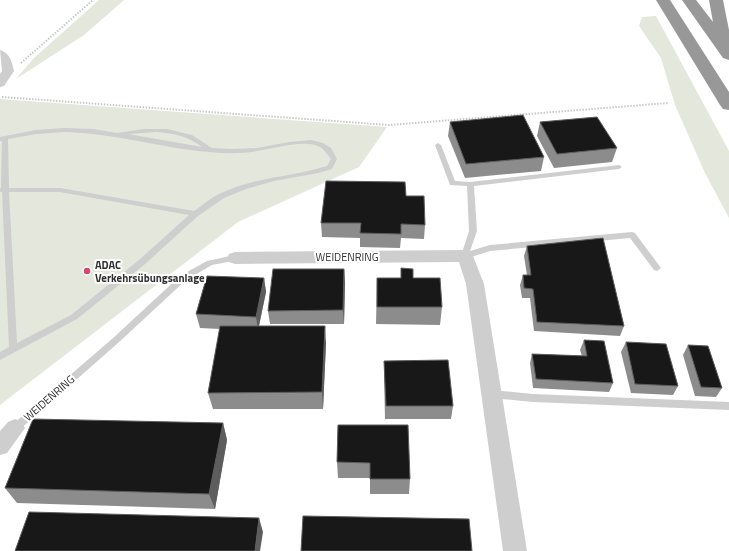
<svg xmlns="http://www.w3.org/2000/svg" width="729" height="551" font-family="'Titillium Web',sans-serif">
	<rect width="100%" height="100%" fill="#fff"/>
	<g fill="#e4e7db">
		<path d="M99,0h25l-40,35 -68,44 17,-20z"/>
		<path d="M656,16l73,135v67l-24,-45 -30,-68 -14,-47 -22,-32 3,-9z"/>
		<path d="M0,99l387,28 -28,40 -121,55 -238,183z"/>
	</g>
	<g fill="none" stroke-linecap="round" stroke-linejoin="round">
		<g stroke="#c8c8c8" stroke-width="2" stroke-dasharray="1.5 1.5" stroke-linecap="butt">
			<path d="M21,63l72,-63"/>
			<path d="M2,97l387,28 279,-22"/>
		</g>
		<g fill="#cecece" fill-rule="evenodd">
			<path d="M64,128l29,1 24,4 27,-4h23l25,6 20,13 21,1 24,-1 32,-6 22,-2 12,3 8,5 6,11 -5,10 -14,4 -44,8 -28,8 -22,9 -26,18 -53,48 -68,55 -77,41v-8l9,-5 -7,-155h-2v-4h1l1,-47h-2v-4l36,-7zM64,132c59,1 117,23 176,21 21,0 61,-15 78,-7 6,3 9,8 13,13l-4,7c-35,11 -73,11 -108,28 -9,4 -17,12 -25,17l-134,-23h-51l-1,-49 28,-5zM156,132c17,1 32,4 46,15l-74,-13zM9,192h51l129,23 -50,45 -68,55 -54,28z"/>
			<path d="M438,143l3,2 14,36 15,1 149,-17 3,2 -3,2 -145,17 3,45 -7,20 20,-6 142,-13 3,1 26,35 -4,3 -3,-1 -24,-32 -140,13 -25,8 -3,-1 -1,-2 8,-25 -2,-45 -17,-1 -15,-40z"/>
			<path d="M235,255l4,3 -1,2 -26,5 -26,15 -68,63 -100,88 -3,1 -3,-1 -2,-3 2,-3 100,-86 68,-63 27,-15z"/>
			<path d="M492,390l41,4 196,8v8l-196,-8 -41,-4 -3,-1 -2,-3 2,-3z"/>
		</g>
		<g fill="#cecece" fill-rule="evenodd">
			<path d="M0,50c10,3 12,12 14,21l-10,15 -4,1v-13l2,-3z"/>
			<path d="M465,250l6,2 2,4 11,28 43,267h-24l-37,-267 -7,-22 -224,2 -6,-2 -2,-4 2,-4 6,-2z"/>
			<path d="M15,419l7,3 3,6 -18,25 -7,2v-24l8,-9z"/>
		</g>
		<g fill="#989898" fill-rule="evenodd">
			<path d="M656,0h14l59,92v18l-6,-1 -3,-4z"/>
			<path d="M682,0h14l17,22 -4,-22h14l6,30v30l-6,-2z"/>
		</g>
	</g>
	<g fill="#8c8c8c">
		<path d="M450,122l94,35 -3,14 -76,7 -17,-42z"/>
		<path d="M540,122l77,26 -5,14 -58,6 -17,-32z"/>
		<path d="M406,196l19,29 -1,14 -23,-1 -1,10 -40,-1v-9l-38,-1 -1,-14z"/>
		<path d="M527,246l97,80 -4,10 -86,-5 -4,-33h-8l-2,-13 3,-10h4l-3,-19z"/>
		<path d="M401,268l12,10 29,29 -2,18 -64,-1 1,-46h24z"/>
		<path d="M344,269l1,14 -1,41h-74l-2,-13z"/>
		<path d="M264,278l2,14 -7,34 67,17 -3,66h-110l-5,-16 12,-64 -20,-1 -4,-14z"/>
		<path d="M584,340l29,43 -4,9 -76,-4 -3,-25 2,-9 50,2 -2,-6z"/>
		<path d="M626,342l52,44 -5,9 -42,-2 -10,-41z"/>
		<path d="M688,345l34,43 -6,9 -21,-1 -12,-41z"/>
		<path d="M384,361l69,45 -2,13h-66l-1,-45z"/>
		<path d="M223,423l4,17 -12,69 -198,-6 -12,-15z"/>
		<path d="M338,425l72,54 -1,15h-39v-16h-32l-1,-16z"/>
	</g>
	<g fill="#5d5d5d">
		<path d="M344,269l1,14 -1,41 -1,-14z"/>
		<path d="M264,278l2,14 -8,38 -2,-13z"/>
		<path d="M325,326l1,17 -3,66 -1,-17z"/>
		<path d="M223,423l4,17 -12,69 -6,-15z"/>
		<path d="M259,518l4,14 -3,19h-5z"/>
	</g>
	<g fill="#181818" stroke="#5d5d5d">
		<path d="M523,115l21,42 -78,7 -16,-42z"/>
		<path d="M597,117l20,31 -60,6 -17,-32z"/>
		<path d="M326,181l79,1 1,14h18l1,29 -24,-1v10l-41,-1 1,-10h-40z"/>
		<path d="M603,238l21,88 -87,-4 -4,-33 -9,-1 -1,-13h8l-4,-29z"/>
		<path d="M401,268l12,1v9h27l2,29h-65v-29h24z"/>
		<path d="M273,269h71l-1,41 -75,1z"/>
		<path d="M207,276l57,2 -8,39 -60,-3z"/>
		<path d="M220,326h105l-3,66 -114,1z"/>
		<path d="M584,340l20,1 9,42 -77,-4 -4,-25 55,2z"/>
		<path d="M626,342l40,2 12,42 -43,-2z"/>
		<path d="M688,345l20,1 14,42 -21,-1z"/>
		<path d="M448,360l5,46h-67l-2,-45z"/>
		<path d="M33,419l190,4 -14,71 -204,-6z"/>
		<path d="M338,425h70l2,54h-40v-16l-33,-1z"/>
		<path d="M29,512l230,6 -4,33h-240z"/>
		<path d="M303,516l166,3 3,32h-171z"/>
	</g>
	<circle fill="#d4486f" stroke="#fff" stroke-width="1.5" cx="87" cy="271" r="4"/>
	<g text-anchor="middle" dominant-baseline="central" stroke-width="4" stroke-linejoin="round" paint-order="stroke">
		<g font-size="11" fill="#313131" stroke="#fff">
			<text x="347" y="257">WEIDENRING</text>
			<text transform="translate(49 398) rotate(-41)">WEIDENRING</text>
		</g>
		<g font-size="11" font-weight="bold" fill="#313131" stroke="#fff" text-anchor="start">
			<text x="95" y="265">ADAC<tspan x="95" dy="13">Verkehrsübungsanlage</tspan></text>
		</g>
	</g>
</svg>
